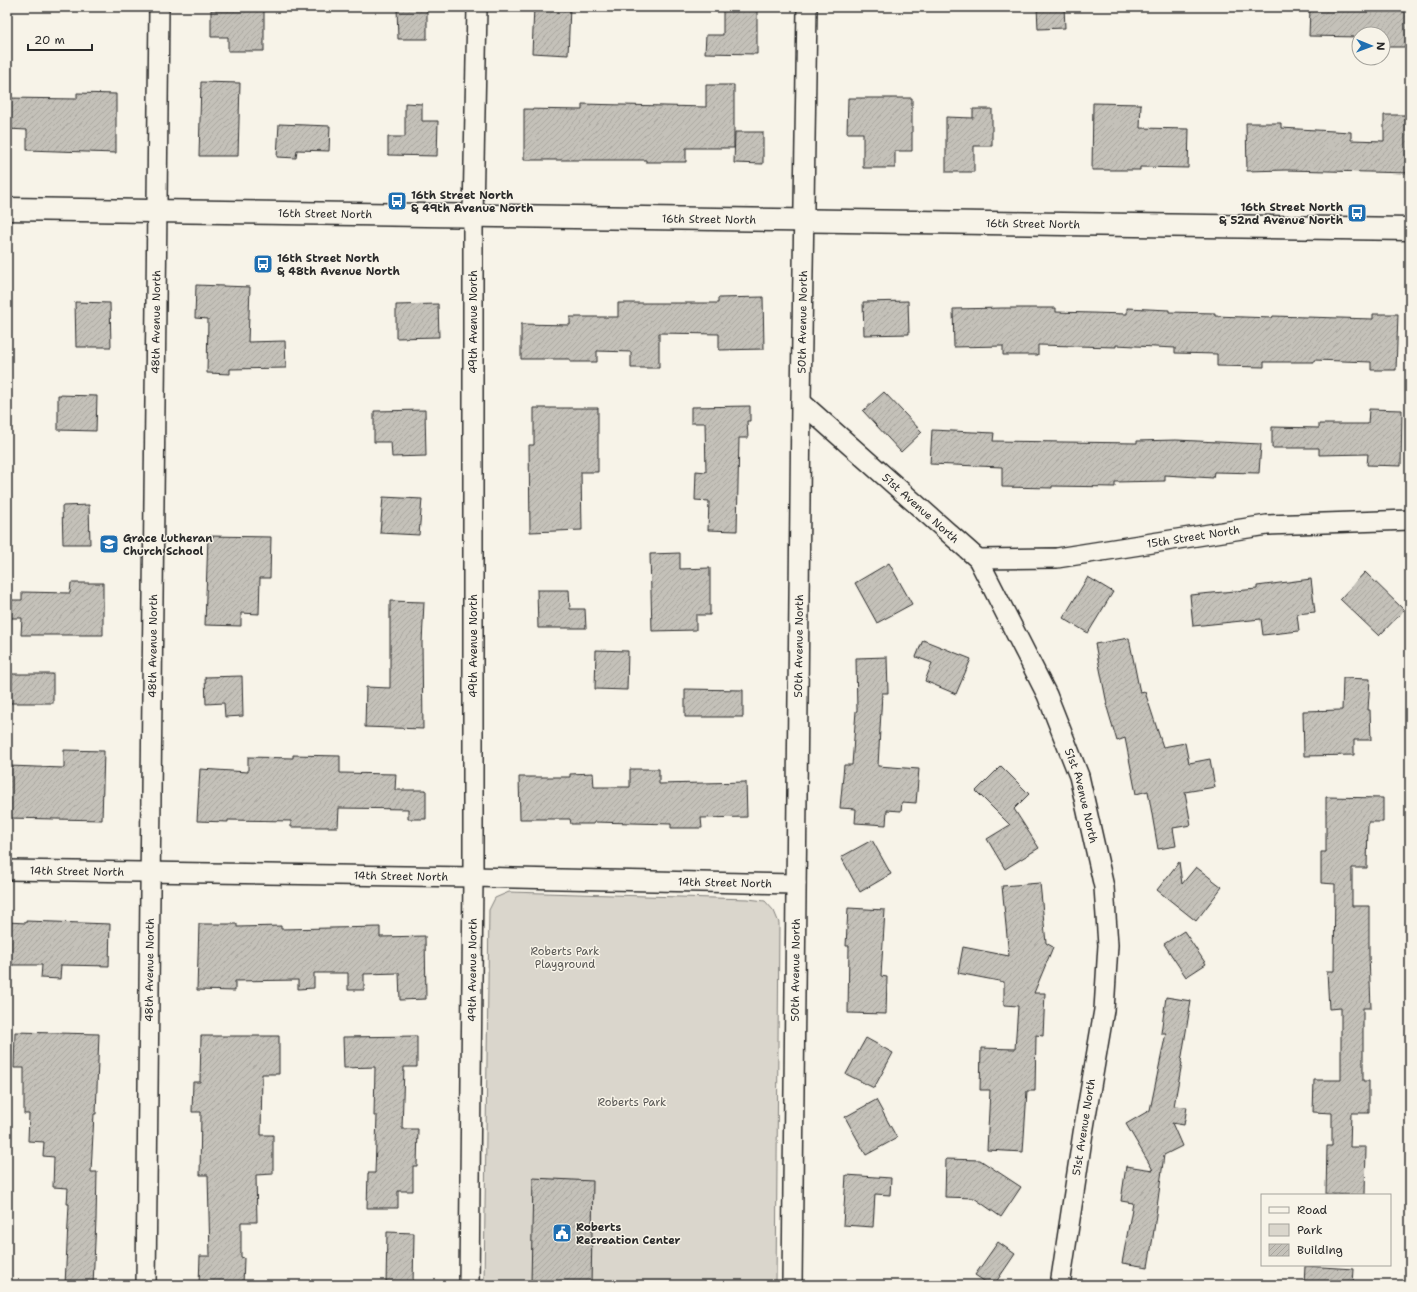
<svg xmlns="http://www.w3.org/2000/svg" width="1417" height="1292" font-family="'Shantell Sans',sans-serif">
	<defs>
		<pattern id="building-hatch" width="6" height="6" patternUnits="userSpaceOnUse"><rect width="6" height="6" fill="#c4c1b9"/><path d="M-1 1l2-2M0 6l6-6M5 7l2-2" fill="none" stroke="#a9a69f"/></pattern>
	</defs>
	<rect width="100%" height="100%" fill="#f7f3e8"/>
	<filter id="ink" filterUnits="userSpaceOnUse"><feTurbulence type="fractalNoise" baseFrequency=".025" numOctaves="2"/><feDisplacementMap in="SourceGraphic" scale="8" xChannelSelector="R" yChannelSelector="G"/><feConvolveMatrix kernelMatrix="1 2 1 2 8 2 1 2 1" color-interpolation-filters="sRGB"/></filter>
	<g filter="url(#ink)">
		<path fill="#dad6cc" stroke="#82807c" d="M509,892l239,7 17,2 9,10 5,12 -3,362h-292l5,-375 6,-12z"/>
		<g fill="url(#building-hatch)" stroke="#2b2b2b">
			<path d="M397,7h30v32h-29z"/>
			<path d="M534,7h36l-2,48 -36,-2z"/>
			<path d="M723,7h34v47l-52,-1 1,-18h17z"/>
			<path d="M1037,7h27l1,21 -27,1z"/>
			<path d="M1310,7h100v40h-27v-13h-24v3l-50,-1z"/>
			<path d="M211,10h53v41h-36v-14h-17z"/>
			<path d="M201,82l39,1 -2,73h-39z"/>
			<path d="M706,85h28v63h-48v14h-40v-2h-122v-51l58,1v-6l124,3z"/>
			<path d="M77,93l39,1v59l-89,-3v-20l-20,-1v-31l70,1z"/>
			<path d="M848,98h64v53h-17v17h-32v-35h-16z"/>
			<path d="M405,103l17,1v17h16l-1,35 -49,-1v-18h17z"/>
			<path d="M1093,103l48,1 -1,24 49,1 -1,39 -48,-1v3h-48z"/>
			<path d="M973,109h19v37h-18v26h-28v-55l27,1z"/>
			<path d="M1384,115h26v58l-124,-3 -39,1 -1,-48h35v5l70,4v8l33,1z"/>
			<path d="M279,124l51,2 -1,25 -32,-1 -1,8 -19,-1z"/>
			<path d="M735,132h28v32l-29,-1z"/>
			<path d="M196,285l54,2 -2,55 37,-1 1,27 -56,1v5l-23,-1 1,-54 -13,-1z"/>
			<path d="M763,297l1,52 -45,1v-16l-60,-1v35h-28v-16l-34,-1v11h-27v-3h-49v-35l49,1v-8h48v-14h100v-5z"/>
			<path d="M908,301l1,33 -45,1 -1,-33z"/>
			<path d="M75,302l35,1 1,44h-35z"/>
			<path d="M438,304l1,33 -43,1v-33z"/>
			<path d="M1002,308h54v4l71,2v-6l42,2v2l46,1v3l57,2 1,-2 100,3v-5h25l-2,56h-25v-8l-57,-2v2h-50v5l-47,-1v-12l-42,-1v-5l-59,-3v2l-78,-2v10h-35v-9l-49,1 -1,-38z"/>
			<path d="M884,392l38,40 -21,20 -38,-41z"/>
			<path d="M58,395l39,1 -1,35 -38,-1z"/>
			<path d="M750,406v15h-3l1,17h-9l-2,93 -29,-1 1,-29 -14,-1 1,-29 10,1 -1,-49h-14v-16z"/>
			<path d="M534,408h64v64h-17l1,58 -52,2 -1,-87h5z"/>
			<path d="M1369,409l33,1 -1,56 -34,-1 1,-11 -49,1v-7h-47v-21l47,1v-4h49z"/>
			<path d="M425,410l1,46 -34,1 -1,-15h-17v-31z"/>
			<path d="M932,430l62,3 -1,8 144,2v-2l39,-1 85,4 -2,29 -45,-1 -1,6 -48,-3v6l-50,1v5l-63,-1v2l-50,-1v-20l-72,-3z"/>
			<path d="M383,497l39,2 -3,36 -39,-2z"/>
			<path d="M89,505l1,39h-27l-1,-38z"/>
			<path d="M208,536l63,1 -1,41h-10l-1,36 -18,-1v13l-36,-1z"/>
			<path d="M680,553v16l30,-1v47h-14v15l-44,1 -2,-77z"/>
			<path d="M889,563l23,41 -35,19 -22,-40z"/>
			<path d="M1365,572l39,38 -25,26 -39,-37z"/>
			<path d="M1088,577l25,15 -25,41 -25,-15z"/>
			<path d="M1311,579l4,33 -18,2 2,17 -36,4 -2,-16 -68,7 -3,-31 67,-6v-3z"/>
			<path d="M71,583h32v52h-82l1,-17h-15v-18h15v-8l48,1z"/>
			<path d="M537,590h32l1,19h15l1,19h-48z"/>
			<path d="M390,601l34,1 -2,41 1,86 -58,-2 1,-40 24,1z"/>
			<path d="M1129,638l11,55 5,-1 18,55 22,-4 4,20 21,-4 5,28 -30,5 6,33 -18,3 3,18 -18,3 -10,-58 -12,3 -11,-56 -8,3 -11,-37h1l-12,-60z"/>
			<path d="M923,640l48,19 -15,35 -31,-13 7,-18 -16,-6z"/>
			<path d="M596,650l32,1 -1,39 -32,-1z"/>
			<path d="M887,657l1,36h-6l-4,73 41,3 -3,34 -14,-1 -1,9 -14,-1 -1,15 -31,-2 1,-14 -16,-1 4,-43h8l4,-54h1l-1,-53z"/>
			<rect x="7" y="674" width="46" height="29"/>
			<path d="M242,676l1,40 -18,1 -1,-14 -18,1 -1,-27z"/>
			<path d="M1343,678l27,1 -2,31h2l1,30h-17v15l-50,1 -1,-45 39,-1z"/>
			<path d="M685,689l58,1v27h-58z"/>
			<path d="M64,750l40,1 -2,69 -94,-2 1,-52 55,2z"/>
			<path d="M293,755l47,1v17l56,1 -1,16h31v29h-18v-10l-69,-1 -1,19h-47v-6l-63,-1v2l-31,-1 3,-52 48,3v-15l45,1z"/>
			<path d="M1001,766l28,28 -15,15 25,39 -34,21 -18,-30 23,-14 -34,-34z"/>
			<path d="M630,769h29v15l87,-2 1,35 -46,1 1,10h-31v-4l-77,-2v2h-23l-1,-5h-50l-1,-42h51v-3l23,-1 1,14h36z"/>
			<path d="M1326,797l57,1v24h-15l-1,46h-15v38h17v49l2,53h-8v73h6v32h-18l-1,34h16l-1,48 -39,-1 1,-48h5v-33l-19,-1 1,-32h27v-72l-12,1 -2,-38h7l1,-87 -14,-1v-31h5z"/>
			<path d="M872,840l19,34 -31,18 -19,-35z"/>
			<path d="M1179,862l3,22 14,-17 26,20 -26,34 -39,-31z"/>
			<path d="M1040,883l6,60 7,4 -19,46h11l-2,43 -7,-1 -1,56h-8l-4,61 -36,-2 3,-60h-10l1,-42 34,1 3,-43 -14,-1v-23l-46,-9 5,-26 46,9 -7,-70z"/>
			<path d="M848,908l37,2 -4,66 6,1 -1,37 -38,-1 1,-67h-3z"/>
			<path d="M26,921l84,3 -1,42 -48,-1 -1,14 -19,-1 1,-13h-35v-43l19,1z"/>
			<path d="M199,924h38v3l44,-1v3l99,-2v10l45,-1 1,63 -26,1 -1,-27 -35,1v16h-16v-17h-34v15l-16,1v-9l-63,1v10l-38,-1z"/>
			<path d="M1184,931l22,33 -20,13 -22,-33z"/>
			<path d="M1166,997l25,4 -10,61 1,1 -8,43 13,1 -3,18 -12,-2 10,23 -18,9 -11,82 -5,30 -26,-4 11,-60 -12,-2 5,-35 27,4 -27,-46 24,-14 16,-77h-5z"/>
			<path d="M15,1032l84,2 -3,80h-2l-3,58h6l-1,48 -3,65h-28l4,-81h-2l1,-16 -15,-1 1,-30 -11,-1 1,-14 -16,-1 1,-27h-5v-46h-10z"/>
			<path d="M201,1036h78v38h-17l-1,61h12v39l-17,1 1,47h-16v35l3,1 -1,27h-44l1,-29h10l-2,-81h-8l1,-63h-9l1,-30h7z"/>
			<path d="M417,1036v31h-13l-2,62h16l-1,37h-4v25h-15v17h-31l1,-35h7l2,-57h-3l1,-49 -31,1 -1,-31z"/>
			<path d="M866,1038l27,15 -19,35 -28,-14z"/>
			<path d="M876,1100l21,38 -31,17 -21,-38z"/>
			<path d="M946,1159l34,1 41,27 -20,30 -27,-19 -29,-1z"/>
			<path d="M846,1175l45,3 -1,17 -15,-1 -2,33 -30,-2z"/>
			<path d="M533,1178l60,3 -2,104h-60z"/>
			<path d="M387,1232l27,1 -1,52h-27z"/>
			<path d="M998,1242l17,12 -21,31h-4l-15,-10z"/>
			<path d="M1305,1266l49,3 -1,16h-49z"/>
		</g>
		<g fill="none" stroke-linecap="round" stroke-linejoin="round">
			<defs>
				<g id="street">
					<path id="s1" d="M801,402l177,157 69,136 32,81 25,111 4,58 -4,65 -21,123 -23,152"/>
					<path id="s2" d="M978,559l79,-1 210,-33 143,-5"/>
					<path id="s3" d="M7,870l466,7 323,7"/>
					<path id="s4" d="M146,1285l13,-1278"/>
					<path id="s5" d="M469,1285l4,-408v-662l4,-208"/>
					<path id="s6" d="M792,1285l9,-883 6,-395"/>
				</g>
				<g id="secondary">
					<path id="s7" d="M7,209l1403,20"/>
				</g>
			</defs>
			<use href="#street" stroke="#2b2b2b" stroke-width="22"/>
			<use href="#secondary" stroke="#2b2b2b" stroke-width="25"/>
			<use href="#street" stroke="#f7f3e8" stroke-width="19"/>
			<use href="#secondary" stroke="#f7f3e8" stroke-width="22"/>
		</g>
	</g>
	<defs>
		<symbol id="bus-square" viewBox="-11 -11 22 22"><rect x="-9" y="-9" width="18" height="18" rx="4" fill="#1f6fb2" stroke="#f7f3e8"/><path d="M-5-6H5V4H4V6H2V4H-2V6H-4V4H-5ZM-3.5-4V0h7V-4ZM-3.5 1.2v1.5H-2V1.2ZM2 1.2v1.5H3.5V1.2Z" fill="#fff"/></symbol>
		<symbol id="school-square" viewBox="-11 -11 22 22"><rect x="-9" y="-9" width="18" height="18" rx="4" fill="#1f6fb2" stroke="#f7f3e8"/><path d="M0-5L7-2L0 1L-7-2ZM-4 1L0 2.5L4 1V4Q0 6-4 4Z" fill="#fff"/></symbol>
		<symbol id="civic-square" viewBox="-11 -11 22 22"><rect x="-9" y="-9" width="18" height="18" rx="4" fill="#1f6fb2" stroke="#f7f3e8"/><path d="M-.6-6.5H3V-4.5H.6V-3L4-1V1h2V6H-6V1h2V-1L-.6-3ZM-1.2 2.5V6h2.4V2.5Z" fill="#fff"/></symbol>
	</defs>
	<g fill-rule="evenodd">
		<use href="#bus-square" x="386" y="190" width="22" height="22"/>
		<use href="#bus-square" x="1346" y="202" width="22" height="22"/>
		<use href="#bus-square" x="252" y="253" width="22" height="22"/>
		<use href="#school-square" x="98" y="533" width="22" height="22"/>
		<use href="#civic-square" x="551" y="1222" width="22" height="22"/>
	</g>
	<g text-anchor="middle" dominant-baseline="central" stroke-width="3" stroke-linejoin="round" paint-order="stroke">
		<g font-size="11" font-weight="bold" fill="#2b2b2b" stroke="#f7f3e8" text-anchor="start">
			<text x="411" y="195">16th Street North<tspan x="411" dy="13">&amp; 49th Avenue North</tspan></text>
			<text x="1343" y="207" text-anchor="end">16th Street North<tspan x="1343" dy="13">&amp; 52nd Avenue North</tspan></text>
			<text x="277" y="258">16th Street North<tspan x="277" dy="13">&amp; 48th Avenue North</tspan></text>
			<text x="123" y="538">Grace Lutheran<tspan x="123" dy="13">Church School</tspan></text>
			<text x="576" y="1227">Roberts<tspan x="576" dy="13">Recreation Center</tspan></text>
		</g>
		<g font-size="11" fill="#2b2b2b" stroke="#f7f3e8">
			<text stroke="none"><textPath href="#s7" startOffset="318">16th Street North</textPath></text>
			<text stroke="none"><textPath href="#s7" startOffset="702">16th Street North</textPath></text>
			<text stroke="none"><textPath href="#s7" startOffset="1026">16th Street North</textPath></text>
			<text stroke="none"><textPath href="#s4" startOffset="963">48th Avenue North</textPath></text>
			<text transform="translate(473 322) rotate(-90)">49th Avenue North</text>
			<text stroke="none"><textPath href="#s6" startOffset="963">50th Avenue North</textPath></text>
			<text stroke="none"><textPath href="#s1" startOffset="160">51st Avenue North</textPath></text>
			<text stroke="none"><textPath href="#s2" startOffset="217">15th Street North</textPath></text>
			<text stroke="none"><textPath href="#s4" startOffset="639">48th Avenue North</textPath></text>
			<text transform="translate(473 646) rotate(-90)">49th Avenue North</text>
			<text stroke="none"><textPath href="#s6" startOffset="639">50th Avenue North</textPath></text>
			<text stroke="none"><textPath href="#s1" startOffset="496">51st Avenue North</textPath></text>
			<text stroke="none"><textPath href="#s3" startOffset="70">14th Street North</textPath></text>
			<text stroke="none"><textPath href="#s3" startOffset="394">14th Street North</textPath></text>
			<text stroke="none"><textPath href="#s3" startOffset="718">14th Street North</textPath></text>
			<text stroke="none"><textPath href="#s4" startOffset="315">48th Avenue North</textPath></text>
			<text stroke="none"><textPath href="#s5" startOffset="315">49th Avenue North</textPath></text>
			<text stroke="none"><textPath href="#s6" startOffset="315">50th Avenue North</textPath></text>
			<text transform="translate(1084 1127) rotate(-81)">51st Avenue North</text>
		</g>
		<g font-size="11" fill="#575653" stroke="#f7f3e8">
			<text x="565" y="951">Roberts Park<tspan x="565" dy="13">Playground</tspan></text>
			<text x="632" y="1102">Roberts Park</text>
		</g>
	</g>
	<rect width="1417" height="1292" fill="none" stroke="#f7f3e8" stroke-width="24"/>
	<rect x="12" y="12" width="1393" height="1268" fill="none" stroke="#2b2b2b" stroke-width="1.5" filter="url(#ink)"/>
	<rect x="1261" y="1194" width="130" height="72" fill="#f7f3e8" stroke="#a5a39c"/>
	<rect x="1269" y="1207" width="20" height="6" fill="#f7f3e8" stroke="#a5a39c"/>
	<text x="1297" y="1214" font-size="12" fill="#2b2b2b">Road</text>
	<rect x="1269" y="1224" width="20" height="12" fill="#dad6cc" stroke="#a5a39c"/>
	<text x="1297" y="1234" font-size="12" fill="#2b2b2b">Park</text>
	<rect x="1269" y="1244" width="20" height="12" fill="url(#building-hatch)" stroke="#a5a39c"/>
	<text x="1297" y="1254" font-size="12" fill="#2b2b2b">Building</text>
	<g transform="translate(1371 46) rotate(91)"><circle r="19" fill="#f7f3e8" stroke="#a5a39c"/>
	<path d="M0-3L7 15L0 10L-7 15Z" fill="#1f6fb2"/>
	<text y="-6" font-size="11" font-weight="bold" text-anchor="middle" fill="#2b2b2b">N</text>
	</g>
	<path d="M28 44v6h64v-6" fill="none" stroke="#2b2b2b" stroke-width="2"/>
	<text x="34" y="44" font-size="12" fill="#2b2b2b" stroke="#f7f3e8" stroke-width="3" paint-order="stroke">20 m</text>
</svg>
